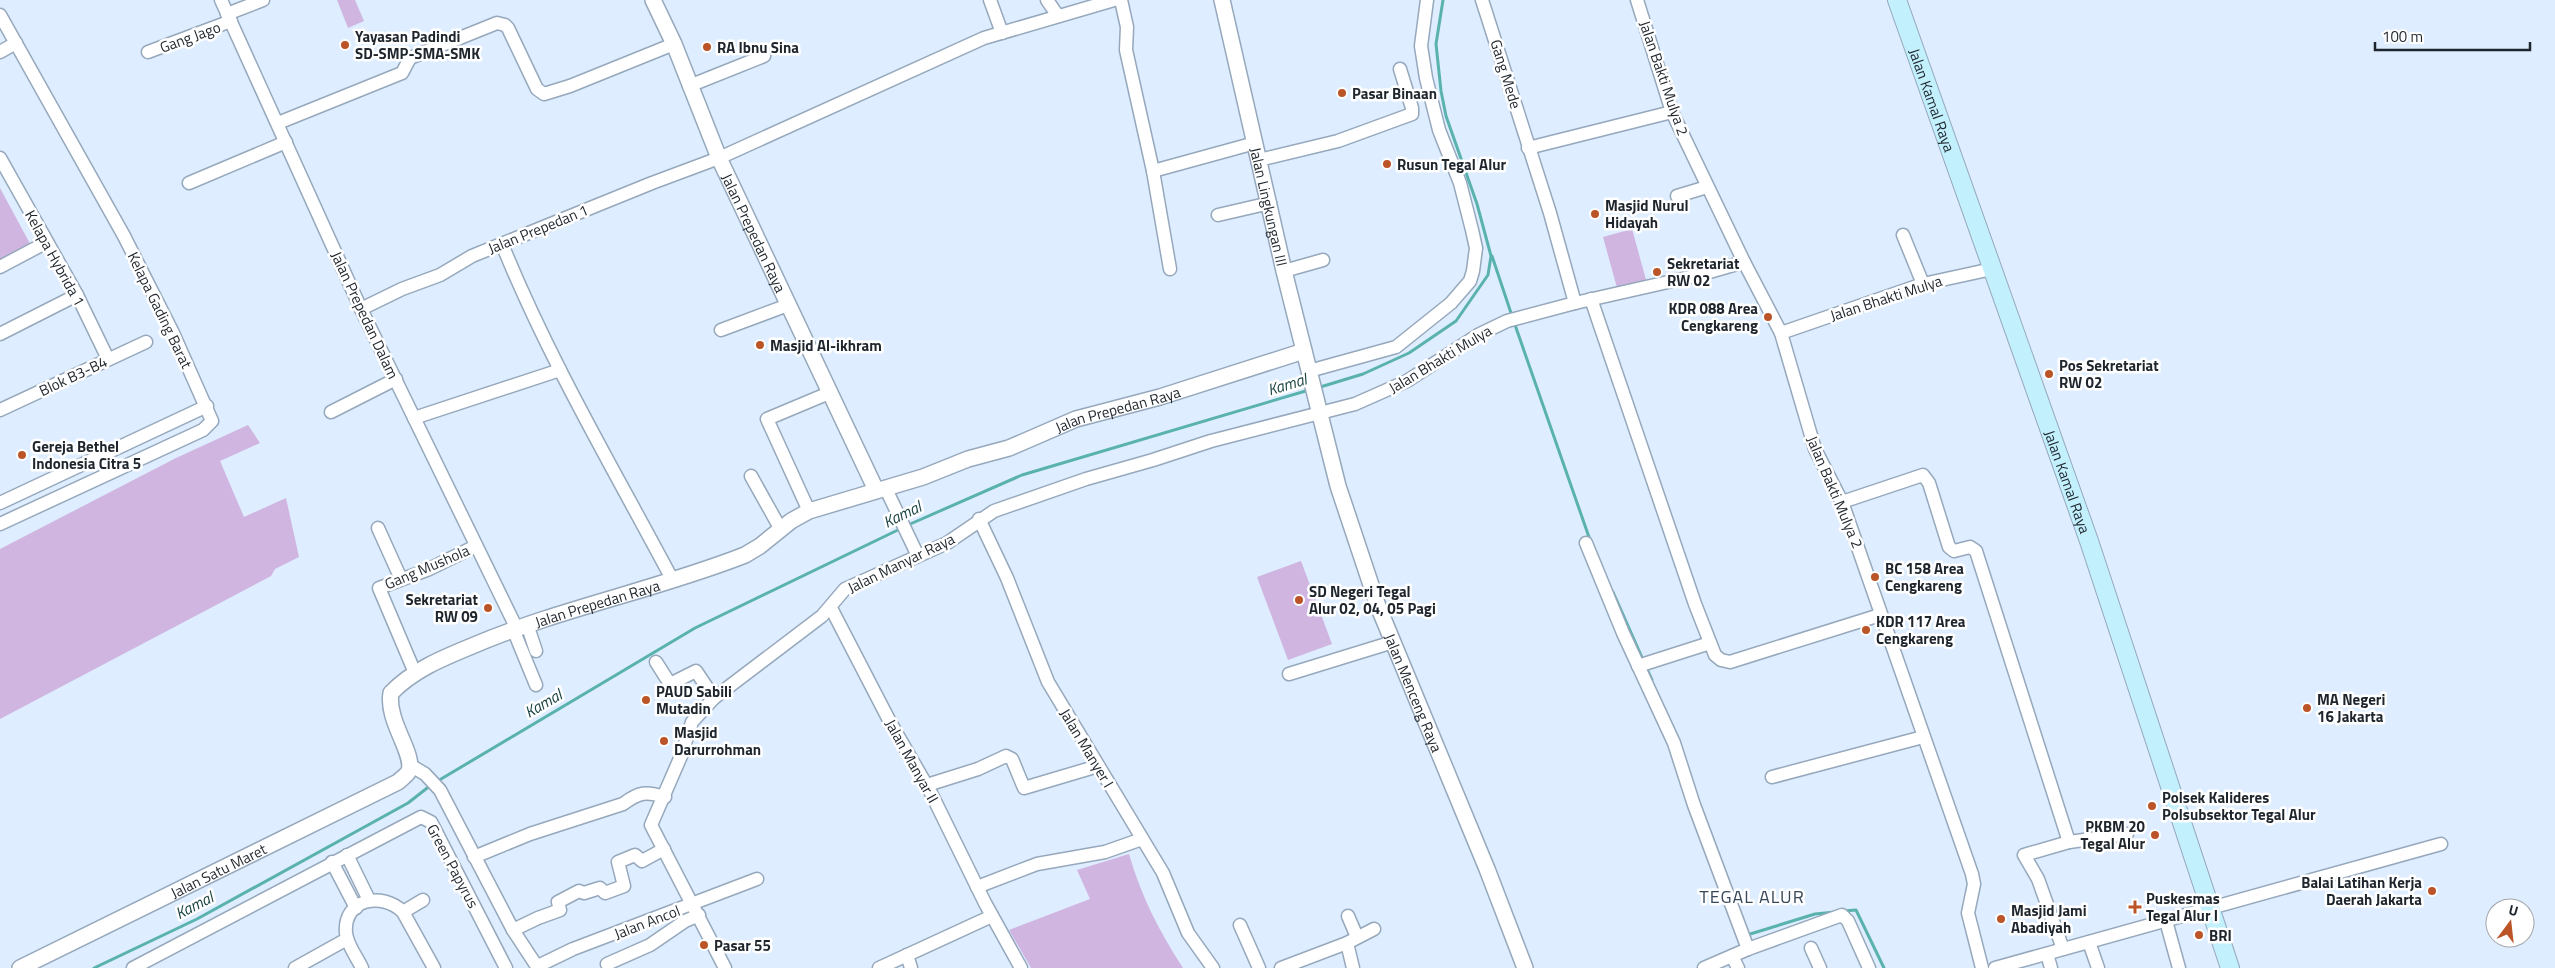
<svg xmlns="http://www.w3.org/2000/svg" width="2555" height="968" font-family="'Titillium Web',sans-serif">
	<rect width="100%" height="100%" fill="#deedff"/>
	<g fill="#d0b5e1">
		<path d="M337,0h18l9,21 -16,7z"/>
		<path d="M0,188l34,63 -34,21z"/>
		<path d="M1632,229l16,58 -29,8 -16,-58z"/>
		<path d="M248,425l12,18 -40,18 24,56 42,-19 13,59 -24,12 -4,7 -271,143v-170l176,-91z"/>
		<path d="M1301,561l31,83 -44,16 -31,-83z"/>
		<path d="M1129,854c12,42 30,77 54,114h-152l-22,-38 81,-31 -13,-29z"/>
	</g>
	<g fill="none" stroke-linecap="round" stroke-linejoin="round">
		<g stroke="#5ab2ae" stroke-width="3">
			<path d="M1492,256l20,60"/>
			<path d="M1514,322l76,218"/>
			<path d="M1317,388l46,-14 46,-21 47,-32 32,-46 3,-19 -14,-52 -31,-88 -5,-25 -5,-47 7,-44"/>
			<path d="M908,525l114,-50 287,-85"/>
			<path d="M1613,592l31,70"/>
			<path d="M1646,667l6,13"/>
			<path d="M436,782l259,-154 207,-100"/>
			<path d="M1844,911l12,-1 28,58"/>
			<path d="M1747,935l68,-21 20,-2"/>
			<path d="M94,968l103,-49 211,-116 23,-18"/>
		</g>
		<defs>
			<g id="minor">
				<path d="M221,0l140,309 155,318"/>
				<path d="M990,0l12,33"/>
				<path d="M1047,0l11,16"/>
				<path d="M1121,0l6,27 -1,23 27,121 17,98"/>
				<path d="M1482,0l68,213 25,90"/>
				<path d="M1637,0l35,112 72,150 37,71 34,116 27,53 130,372 2,10 -6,29 14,55"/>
				<path d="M227,14l36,-14"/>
				<path d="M0,15l124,221 49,97 39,88 -9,9 -203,94"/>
				<path d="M0,52l16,-9"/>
				<path d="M148,52l83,-31"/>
				<path d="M689,86l75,-30"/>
				<path d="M278,123l124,-50 8,-15 87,-35 8,2 3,3 29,61 7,5 26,-8 104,-42"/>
				<path d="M1528,148l144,-36"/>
				<path d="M0,158l77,137 31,64"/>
				<path d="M1259,160l79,-19 74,-27v-6l-12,-39"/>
				<path d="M1153,171l102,-28"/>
				<path d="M189,183l97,-41"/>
				<path d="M1677,196l30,-9"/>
				<path d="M1218,215l52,-12"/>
				<path d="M1903,235l20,49"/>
				<path d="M502,244c47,116 111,224 170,335"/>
				<path d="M0,267l47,-25"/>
				<path d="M1284,271l39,-11"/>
				<path d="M1591,299l104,305 20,51 6,5 9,2 150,-47"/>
				<path d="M361,309l41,-20 38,-14 32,-19 180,-73 67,-25 265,-120 130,-38"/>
				<path d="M721,330l67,-25"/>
				<path d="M1781,333l142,-49 69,-15"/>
				<path d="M0,334l77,-39"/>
				<path d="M1309,371l87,-24 55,-44 19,-22 3,-10 3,-23 -4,-18 -12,-47 -21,-53 -13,-52 -5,-32 6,-46"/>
				<path d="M0,410l146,-68"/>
				<path d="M331,412l65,-33"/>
				<path d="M414,418l146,-48"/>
				<path d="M751,476l29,52"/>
				<path d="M885,487l33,69"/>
				<path d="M1842,502l81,-27 6,8 20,64 5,4 16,-4 6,4 93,291"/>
				<path d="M0,503l207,-97"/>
				<path d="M809,511l-42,-92 62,-26"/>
				<path d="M979,519l28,59 41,104 115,191 25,60 25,35"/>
				<path d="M378,528l23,51"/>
				<path d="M1586,543l37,90 51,110 20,62 54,144"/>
				<path d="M831,608l59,114 41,71 54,110 36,65"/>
				<path d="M527,624l9,27"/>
				<path d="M513,629l23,56"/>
				<path d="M656,662l14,22 26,-13 18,27"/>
				<path d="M1638,666l72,-23"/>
				<path d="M415,673l-36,-85 48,-18 49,-24"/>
				<path d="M1289,674l104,-32"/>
				<path d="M410,765l15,9 15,16 73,140 25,38"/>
				<path d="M1772,777l151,-40"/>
				<path d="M927,785l51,-16 28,-13 6,3 12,29 74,-22"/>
				<path d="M347,855l22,45"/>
				<path d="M474,857l56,-23 93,-30c16,-12 23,-13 42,-7"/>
				<path d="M332,862l24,46"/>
				<path d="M977,887l60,-23 68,-12 37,-13"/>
				<path d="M403,912l20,-12"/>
				<path d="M1348,916l9,21"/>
				<path d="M2166,921l13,47"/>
				<path d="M1240,925l19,43"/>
				<path d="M513,930l25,-12 22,-8 -2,-8 21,-11 5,2 16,-5 5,5 19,-7 -6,-24 17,-7 7,6 22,-12"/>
				<path d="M2089,942l9,26"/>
				<path d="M1347,943l6,25"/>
				<path d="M1811,948l9,20"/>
				<path d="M2063,949l-25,-70 -14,-24 45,-13 58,-8"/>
				<path d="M2047,954l4,14"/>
				<path d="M907,955l4,13"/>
				<path d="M1732,956l6,12"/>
				<path d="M607,964l43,-19 35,-24 14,-6"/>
				<path d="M538,966l35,-17 184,-70"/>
				<path d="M133,968l288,-151 10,5 75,146"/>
				<path d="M295,968l52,-29"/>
				<path d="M362,968c-5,-11 -15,-23 -16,-35 -3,-34 36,-42 57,-21l31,56"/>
				<path d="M725,968l-74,-143 30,-69 11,-34 22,-24 108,-82 23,-27 102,-46 47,-32 92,-32 67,-19 58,-19 144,-37 52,-23 71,-46 29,-14 68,-18 124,-28 45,-13"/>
				<path d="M879,968l113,-52"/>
				<path d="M1281,968l66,-25 27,-14"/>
				<path d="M1704,968l44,-19 94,-34 6,6 21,47"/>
				<path d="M1995,968l446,-124"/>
			</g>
			<g id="tertiary">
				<path id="s1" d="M653,0l21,44 45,114 157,332"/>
				<path id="s2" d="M1222,0l62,271 54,215 40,120 109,263 38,99"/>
				<path id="s3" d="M20,968l378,-186c4,-4 9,-7 11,-11 6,-18 -23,-50 -18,-78 22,-23 52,-35 81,-47 89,-38 184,-56 273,-91l15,-9 31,-25 18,-10 114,-34 45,-18 41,-11 67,-29 84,-22 144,-46"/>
			</g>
			<g id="secondary">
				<path id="s4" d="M1897,0l192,541 141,427"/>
			</g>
		</defs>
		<use href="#minor" stroke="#96a8bc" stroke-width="15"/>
		<use href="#tertiary" stroke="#96a8bc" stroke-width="18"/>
		<use href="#secondary" stroke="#96a8bc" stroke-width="20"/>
		<use href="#minor" stroke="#fff" stroke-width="12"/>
		<use href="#tertiary" stroke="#fff" stroke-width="15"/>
		<use href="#secondary" stroke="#c3f0fd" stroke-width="18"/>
	</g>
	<g fill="#bb5527" stroke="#fff" stroke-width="2">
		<circle cx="345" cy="45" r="5"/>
		<circle cx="707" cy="47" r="5"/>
		<circle cx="1342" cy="93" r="5"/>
		<circle cx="1387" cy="164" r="5"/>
		<circle cx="1595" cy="214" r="5"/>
		<circle cx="1657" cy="272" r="5"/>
		<circle cx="1768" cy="317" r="5"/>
		<circle cx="760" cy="345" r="5"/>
		<circle cx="2049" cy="374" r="5"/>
		<circle cx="22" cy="455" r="5"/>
		<circle cx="1875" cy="577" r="5"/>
		<circle cx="1299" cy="600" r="5"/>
		<circle cx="488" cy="608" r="5"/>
		<circle cx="1866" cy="630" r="5"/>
		<circle cx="646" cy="700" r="5"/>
		<circle cx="2307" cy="708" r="5"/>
		<circle cx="664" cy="741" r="5"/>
		<circle cx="2152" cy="806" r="5"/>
		<circle cx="2155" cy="835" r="5"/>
		<circle cx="2432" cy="891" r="5"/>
		<path d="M2132.5 899.5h5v5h5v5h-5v5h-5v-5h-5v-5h5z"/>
		<circle cx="2001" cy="919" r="5"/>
		<circle cx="2199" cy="935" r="5"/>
		<circle cx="704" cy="945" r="5"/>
	</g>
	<g text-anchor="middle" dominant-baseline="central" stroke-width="5" stroke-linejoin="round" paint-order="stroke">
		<g font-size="15" font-weight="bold" fill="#1e252c" stroke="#fff" text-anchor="start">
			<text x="355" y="36">Yayasan Padindi<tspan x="355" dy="17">SD-SMP-SMA-SMK</tspan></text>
			<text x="717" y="47">RA Ibnu Sina</text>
			<text x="1352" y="93">Pasar Binaan</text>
			<text x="1397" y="164">Rusun Tegal Alur</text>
			<text x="1605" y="205">Masjid Nurul<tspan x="1605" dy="17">Hidayah</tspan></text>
			<text x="1667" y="263">Sekretariat<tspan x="1667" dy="17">RW 02</tspan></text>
			<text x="1758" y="308" text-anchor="end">KDR 088 Area<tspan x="1758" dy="17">Cengkareng</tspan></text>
			<text x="770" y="345">Masjid Al-ikhram</text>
			<text x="2059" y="365">Pos Sekretariat<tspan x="2059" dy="17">RW 02</tspan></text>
			<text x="32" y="446">Gereja Bethel<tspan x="32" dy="17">Indonesia Citra 5</tspan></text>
			<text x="1885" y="568">BC 158 Area<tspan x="1885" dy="17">Cengkareng</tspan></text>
			<text x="1309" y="591">SD Negeri Tegal<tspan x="1309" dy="17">Alur 02, 04, 05 Pagi</tspan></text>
			<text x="478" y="599" text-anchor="end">Sekretariat<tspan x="478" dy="17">RW 09</tspan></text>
			<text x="1876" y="621">KDR 117 Area<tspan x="1876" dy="17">Cengkareng</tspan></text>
			<text x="656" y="691">PAUD Sabili<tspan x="656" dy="17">Mutadin</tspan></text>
			<text x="2317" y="699">MA Negeri<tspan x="2317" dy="17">16 Jakarta</tspan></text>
			<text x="674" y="732">Masjid<tspan x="674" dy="17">Darurrohman</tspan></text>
			<text x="2162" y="797">Polsek Kalideres<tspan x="2162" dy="17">Polsubsektor Tegal Alur</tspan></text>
			<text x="2145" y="826" text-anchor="end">PKBM 20<tspan x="2145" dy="17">Tegal Alur</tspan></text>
			<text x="2422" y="882" text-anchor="end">Balai Latihan Kerja<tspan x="2422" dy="17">Daerah Jakarta</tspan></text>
			<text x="2146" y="898">Puskesmas<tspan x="2146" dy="17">Tegal Alur I</tspan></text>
			<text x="2011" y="910">Masjid Jami<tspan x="2011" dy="17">Abadiyah</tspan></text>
			<text x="2209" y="935">BRI</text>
			<text x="714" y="945">Pasar 55</text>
		</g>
		<g font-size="15" fill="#1e252c" stroke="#fff">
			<text transform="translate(190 37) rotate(-20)">Gang Jago</text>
			<text transform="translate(1506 74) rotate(73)">Gang Mede</text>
			<text transform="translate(1664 78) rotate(71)">Jalan Bakti Mulya 2</text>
			<text stroke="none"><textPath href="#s4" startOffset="106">Jalan Kamal Raya</textPath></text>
			<text stroke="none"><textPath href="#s2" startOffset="212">Jalan Lingkungan III</textPath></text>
			<text transform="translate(538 229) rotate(-22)">Jalan Prepedan 1</text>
			<text stroke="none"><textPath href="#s1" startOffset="254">Jalan Prepedan Raya</textPath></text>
			<text transform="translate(55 258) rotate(61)">Kelapa Hybrida 1</text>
			<text transform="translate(1886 298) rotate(-18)">Jalan Bhakti Mulya</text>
			<text transform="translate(160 310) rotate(64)">Kelapa Gading Barat</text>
			<text transform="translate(365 315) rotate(65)">Jalan Prepedan Dalam</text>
			<text transform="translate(1440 359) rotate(-31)">Jalan Bhakti Mulya</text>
			<text transform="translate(73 376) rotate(-25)">Blok B3-B4</text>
			<text stroke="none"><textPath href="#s3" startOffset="1304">Jalan Prepedan Raya</textPath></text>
			<text stroke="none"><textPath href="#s4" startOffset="511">Jalan Kamal Raya</textPath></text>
			<text transform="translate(1835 492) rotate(67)">Jalan Bakti Mulya 2</text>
			<text transform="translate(901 563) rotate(-26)">Jalan Manyar Raya</text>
			<text transform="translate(427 567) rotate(-23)">Gang Mushola</text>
			<text stroke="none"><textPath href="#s3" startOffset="745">Jalan Prepedan Raya</textPath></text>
			<text stroke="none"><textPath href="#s2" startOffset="720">Jalan Menceng Raya</textPath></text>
			<text transform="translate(1087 748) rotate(59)">Jalan Manyer I</text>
			<text transform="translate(912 761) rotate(61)">Jalan Manyar II</text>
			<text transform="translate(453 866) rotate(62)">Green Papyrus</text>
			<text stroke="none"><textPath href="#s3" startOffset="221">Jalan Satu Maret</textPath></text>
			<text transform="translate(647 922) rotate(-21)">Jalan Ancol</text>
		</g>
		<g font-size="16" font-style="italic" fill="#1a4442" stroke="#fff">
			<text transform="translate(1287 384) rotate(-17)">Kamal</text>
			<text transform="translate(902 514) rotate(-26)">Kamal</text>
			<text transform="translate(543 703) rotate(-30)">Kamal</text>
			<text transform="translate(194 905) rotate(-27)">Kamal</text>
		</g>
		<g font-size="18" letter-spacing="1" fill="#39485a" stroke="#fff">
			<text x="1752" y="896">TEGAL ALUR</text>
		</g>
	</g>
	<g transform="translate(2510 923) rotate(15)"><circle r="24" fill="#ffffff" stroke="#a5a8ab"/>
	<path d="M0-4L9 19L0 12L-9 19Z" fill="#bb5527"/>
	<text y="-8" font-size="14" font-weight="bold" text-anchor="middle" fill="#1e252c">U</text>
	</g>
	<path d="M2375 42v8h155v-8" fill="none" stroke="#1e252c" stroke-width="2.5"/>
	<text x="2382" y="42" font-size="15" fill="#1e252c" stroke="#ffffff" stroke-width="4" paint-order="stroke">100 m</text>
</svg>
